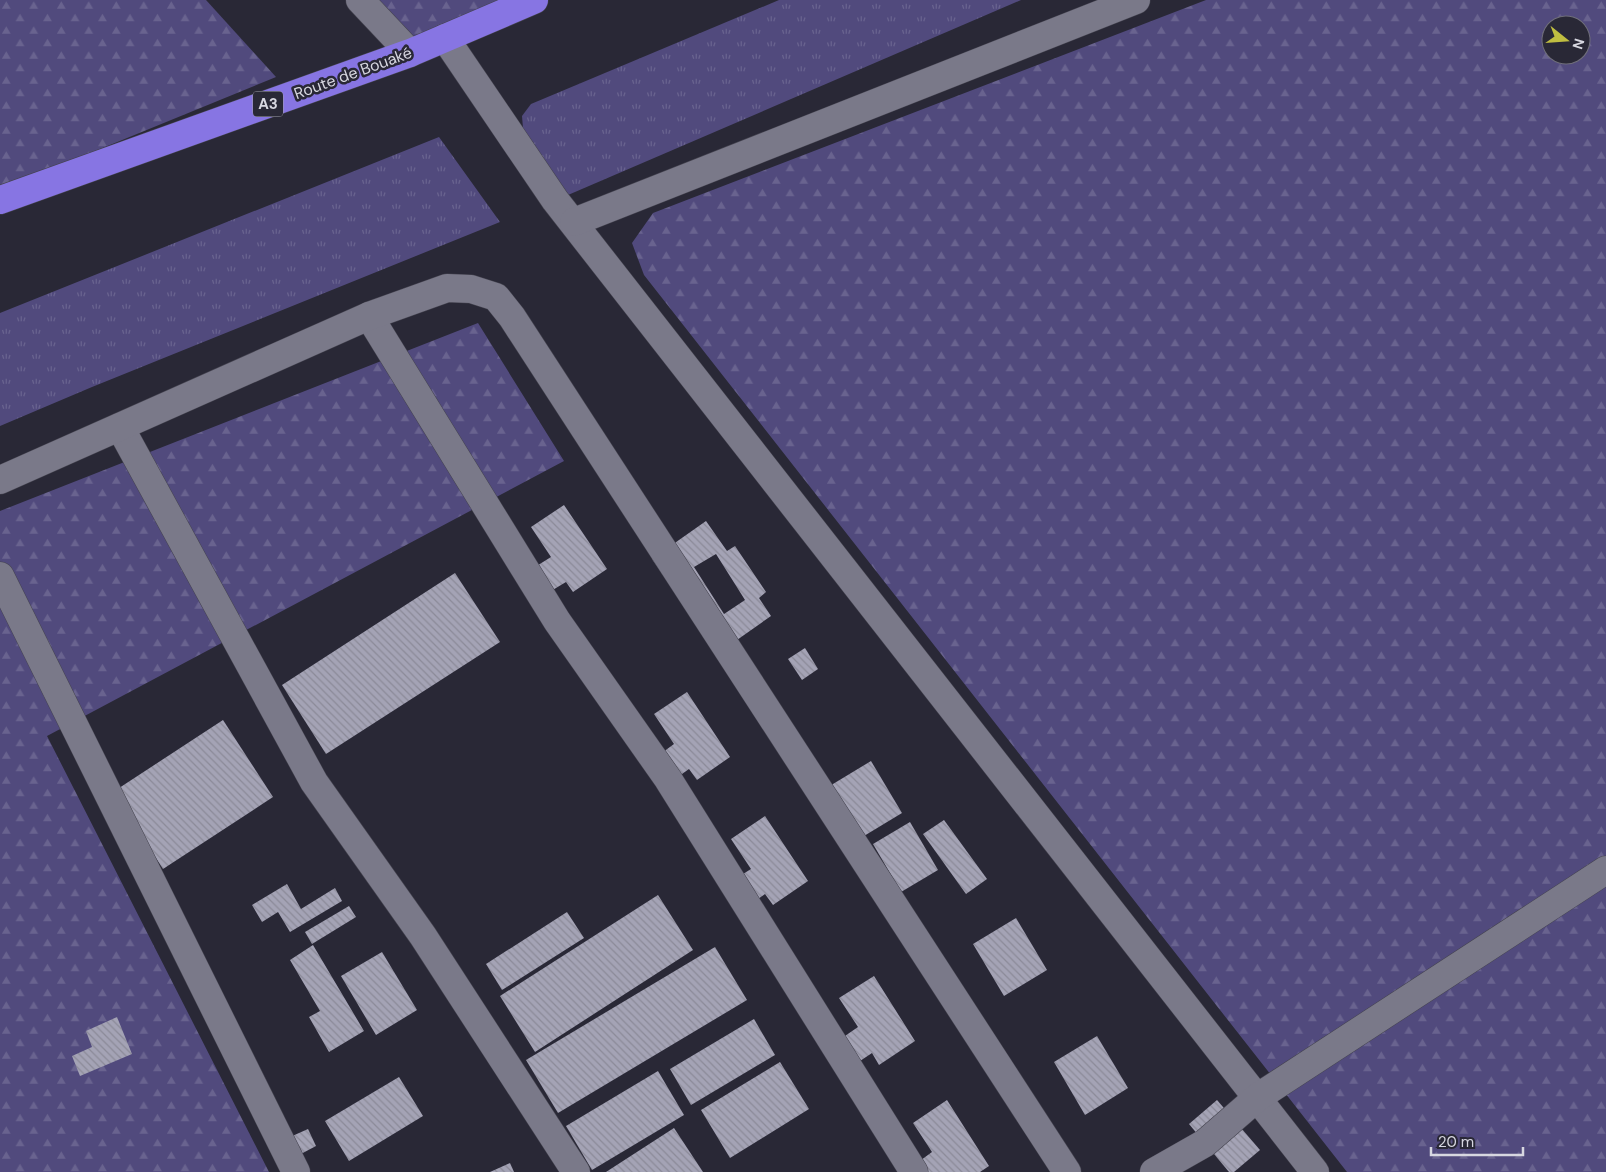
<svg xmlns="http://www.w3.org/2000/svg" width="1606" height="1172" font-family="'DM Sans',sans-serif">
	<defs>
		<pattern id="grass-tufts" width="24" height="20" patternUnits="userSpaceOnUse" patternTransform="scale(1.25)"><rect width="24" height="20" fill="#514a7d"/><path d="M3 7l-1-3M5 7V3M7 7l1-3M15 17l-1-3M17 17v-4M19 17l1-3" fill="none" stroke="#69638f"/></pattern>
		<pattern id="forest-firs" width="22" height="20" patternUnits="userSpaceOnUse" patternTransform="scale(1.25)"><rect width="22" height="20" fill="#514a7d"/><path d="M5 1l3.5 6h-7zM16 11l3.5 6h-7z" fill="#69638f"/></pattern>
		<pattern id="building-back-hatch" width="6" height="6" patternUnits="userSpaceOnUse" patternTransform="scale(1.25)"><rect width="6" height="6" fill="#a4a3b5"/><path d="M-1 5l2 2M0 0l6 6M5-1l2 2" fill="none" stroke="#8b8a98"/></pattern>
	</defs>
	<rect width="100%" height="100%" fill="#292836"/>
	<g fill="url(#grass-tufts)">
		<path d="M779,0h242l-453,195 -45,-67 -1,-12 9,-12z"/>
		<path d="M439,137l61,85 -408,165 -92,39v-113z"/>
	</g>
	<g fill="url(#forest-firs)" fill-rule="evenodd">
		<path d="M0,0h206l70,77 -276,113z"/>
		<path d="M368,0h154l-110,48z"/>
		<path d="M1206,0h400v1172h-259l-703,-897 -12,-32 21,-30zM1551,25h30v30h-30z"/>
		<path d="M478,323l86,138 -517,275 222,436h-269v-661z"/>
	</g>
	<g fill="url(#building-back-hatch)" fill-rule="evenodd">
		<path d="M564,505l43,64 -34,23 -7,-10 -15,9 -16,-24 16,-10 -20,-30z"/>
		<path d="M706,521l21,30 8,-5 31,46 -7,6 12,18 -54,38 -65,-95zM716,554l29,46 -21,14 -30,-47z"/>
		<path d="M455,573l45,69 -174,112 -44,-69z"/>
		<path d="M805,648l13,21 -16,11 -14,-21z"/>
		<path d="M687,692l43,65 -33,23 -8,-11 -14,10 -16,-24 15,-11 -20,-30z"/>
		<path d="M223,720l50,77 -110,72 -50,-77z"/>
		<path d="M871,761l31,52 -43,26 -31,-52z"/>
		<path d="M765,816l43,65 -35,24 -8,-11 -14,10 -16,-25 16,-10 -20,-30z"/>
		<path d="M944,820l43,59 -21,15 -43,-60z"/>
		<path d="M910,822l28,48 -37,22 -28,-48z"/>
		<path d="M287,884l14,25 34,-21 7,13 -52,31 -12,-20 -16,10 -10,-17z"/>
		<path d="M658,895l35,55 -158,102 -35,-56z"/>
		<path d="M349,906l7,11 -44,27 -7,-12z"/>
		<path d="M567,912l17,26 -82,52 -16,-26z"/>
		<path d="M1016,918l31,52 -43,26 -31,-52z"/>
		<path d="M313,945l51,86 -35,21 -20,-35 11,-6 -30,-51z"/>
		<path d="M715,947l32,53 -189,113 -32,-53z"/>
		<path d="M382,952l35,58 -41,25 -35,-59z"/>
		<path d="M874,976l41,65 -36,24 -7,-12 -15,10 -15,-25 16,-11 -19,-29z"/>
		<path d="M117,1017l15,37 -52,22 -8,-20 20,-9 -6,-16z"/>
		<path d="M754,1019l21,36 -84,50 -21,-36z"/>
		<path d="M1097,1036l31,52 -43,27 -31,-53z"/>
		<path d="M780,1062l29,47 -79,49 -29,-48z"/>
		<path d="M658,1071l26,44 -92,55 -26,-44z"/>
		<path d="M399,1077l24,39 -74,45 -24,-40z"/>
		<path d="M947,1100l42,66 -9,6h-57l-6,-9 15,-11 -19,-29z"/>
		<path d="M1217,1100l43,50 -26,22h-5l-40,-48z"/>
		<path d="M674,1128l29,44h-97z"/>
		<path d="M308,1129l8,17 -17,9 -9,-18z"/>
		<path d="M510,1163l4,9h-24z"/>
	</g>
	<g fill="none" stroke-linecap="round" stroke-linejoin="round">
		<defs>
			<g id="minor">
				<path d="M360,0l50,53"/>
				<path d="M445,38l110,162 760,972"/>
				<path d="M574,222l562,-222"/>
				<path d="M369,316l188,305 111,158 246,393"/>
				<path d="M120,427l194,355 109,154 153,236"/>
				<path d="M0,480l369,-164 78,-28 24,1 25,8 16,20 555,855"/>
				<path d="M0,576l296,596"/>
				<path d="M1154,1172l51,-29 53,-46 348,-227"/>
			</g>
			<path id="highway" d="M0,200l410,-147 124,-53"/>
		</defs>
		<use href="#minor" stroke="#454450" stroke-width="29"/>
		<use href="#highway" stroke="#454450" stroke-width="29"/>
		<use href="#minor" stroke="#7a7989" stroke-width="28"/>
		<use href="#highway" stroke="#8775e3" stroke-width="28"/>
	</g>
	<g text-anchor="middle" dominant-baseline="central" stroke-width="5" stroke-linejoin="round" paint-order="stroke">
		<rect fill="#292836" stroke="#a3a2ad" stroke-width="1" x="253" y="91.5" width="30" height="25" rx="4"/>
		<g font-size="15" font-weight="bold" fill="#d7d7e0">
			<text x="268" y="104">A3</text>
		</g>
		<g font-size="16" fill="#d7d7e0" stroke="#292836">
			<text transform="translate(353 73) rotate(-20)">Route de Bouaké</text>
		</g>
	</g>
	<g transform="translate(1566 40) rotate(107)"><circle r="24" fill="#292836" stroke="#6f6e7a"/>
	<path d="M0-4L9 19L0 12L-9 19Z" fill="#c0be41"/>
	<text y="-8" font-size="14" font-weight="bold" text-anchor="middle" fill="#d7d7e0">N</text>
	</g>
	<path d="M1431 1147v8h92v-8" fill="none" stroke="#d7d7e0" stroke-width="2.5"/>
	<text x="1438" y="1147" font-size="15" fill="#d7d7e0" stroke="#292836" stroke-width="4" paint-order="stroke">20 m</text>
</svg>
